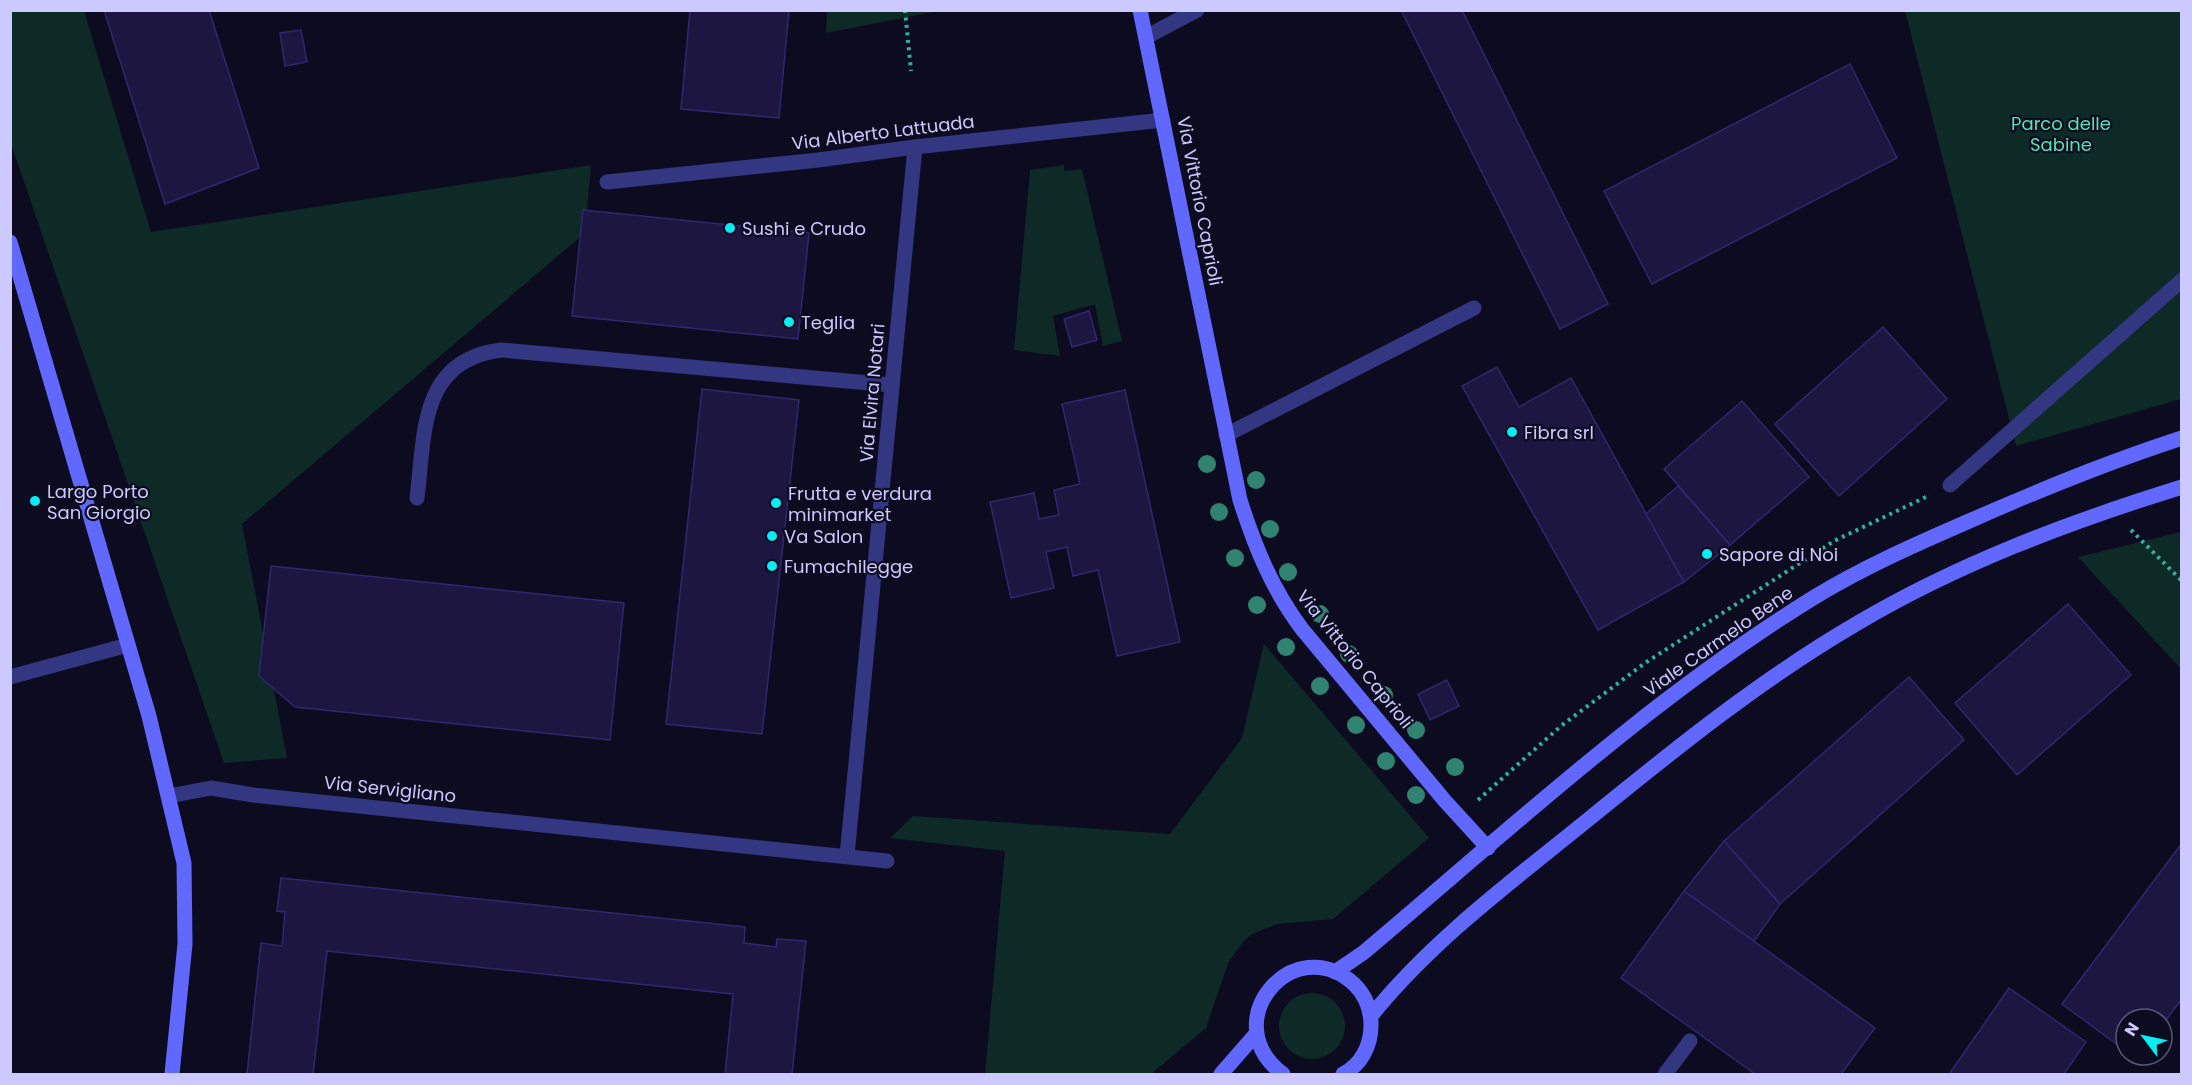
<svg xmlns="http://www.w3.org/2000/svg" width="2192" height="1085" font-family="Poppins,sans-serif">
	<rect width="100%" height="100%" fill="#0d0b1f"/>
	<g fill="#0e2a27">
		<path d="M10,11h74l67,221 440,-67 -6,68 -343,291 45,234 -63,5 -213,-619z"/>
		<path d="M827,11l1,-1 110,1 -112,22z"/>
		<path d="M1905,11h276v388l-165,47z"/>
		<path d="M1064,165v6l18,-2 40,172 -19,5 -8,-42 -42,12 7,40 -46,-6 16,-180z"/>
		<path d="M2181,532h1l-1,137 -103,-112z"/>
		<path d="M1264,644l165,194 -96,81 -56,5 -25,10 -9,8 -15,21 -22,65 -55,46h-166l20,-223 -115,-13 23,-22 257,18 72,-96z"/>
		<circle cx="1312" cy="1026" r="33"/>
	</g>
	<g fill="#1c1641" stroke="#2f276f" stroke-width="1.5">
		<path d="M104,10h105l50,158 -94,36z"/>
		<path d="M690,10h99l-10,108 -98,-9z"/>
		<path d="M1401,10h61l146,294 -48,25z"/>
		<path d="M301,30l6,32 -22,4 -5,-33z"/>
		<path d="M1850,64l47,94 -245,126 -48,-93z"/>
		<path d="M583,210l226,23 -11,106 -226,-23z"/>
		<path d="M1089,311l8,29 -25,7 -8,-28z"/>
		<path d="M1883,327l64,72 -108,97 -64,-72z"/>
		<path d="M1497,367l22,40 52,-29 113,204 -86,48 -136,-244z"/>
		<path d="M702,389l97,11 -37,334 -96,-10z"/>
		<path d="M1125,390l55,252 -63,14 -19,-86 -25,6 -6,-29 -21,5 8,36 -43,10 -21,-96 44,-9 5,26 20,-4 -5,-25 26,-6 -18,-80z"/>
		<path d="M1742,401l67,76 -79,68 -66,-76z"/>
		<path d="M1678,486l52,59 -46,37 -38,-68z"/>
		<path d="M271,566l353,37 -14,137 -315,-33 -36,-31z"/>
		<path d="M2068,604l63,71 -114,100 -62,-72z"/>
		<path d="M1909,677l55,63 -184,164 -56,-63z"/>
		<path d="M1447,680l12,26 -29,14 -12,-26z"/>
		<path d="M1724,841l56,63 -26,37 -70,-50z"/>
		<path d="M2182,843v156l-20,26v-6h-36v32l-64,-47z"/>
		<path d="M281,878l464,49 -1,16 32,4 1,-8 29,2 -14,133h-67l8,-80 -406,-43 -14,123h-66l14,-131 21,3 3,-34 -8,-1z"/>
		<path d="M1684,891l191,137 -34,46h-86l-134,-96z"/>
		<path d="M2009,988l77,54 -22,32h-112l-2,-1z"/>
	</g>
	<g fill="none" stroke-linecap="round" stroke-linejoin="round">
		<g stroke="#26b6a3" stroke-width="4" stroke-dasharray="3 4.5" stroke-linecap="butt">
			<path d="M905,10l6,61"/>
			<path d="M2131,530l51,51"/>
			<path d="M1478,800l83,-74 84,-63 189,-122 96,-46"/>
		</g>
		<path stroke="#333681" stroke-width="15" d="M417,498c8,-64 2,-138 84,-148l391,35"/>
		<g stroke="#333681" stroke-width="15">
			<path d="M1146,37l51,-27"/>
			<path d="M607,182l211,-22 97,-13 248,-27"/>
			<path d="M1226,435l248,-127"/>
			<path d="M1950,485l232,-205"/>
			<path d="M10,677l118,-32"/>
			<path d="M169,796l42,-8 42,7 634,66"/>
			<path d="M847,856l68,-709"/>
			<path d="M1665,1074l25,-33"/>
		</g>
		<g stroke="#6068ff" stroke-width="15">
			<path d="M1140,10l100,490c15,47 32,89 62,129l143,172 43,47"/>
			<path d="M10,242l139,474 35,147 1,81 -13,130"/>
			<path d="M1335,972l28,-19c146,-123 287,-254 450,-355 49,-30 101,-53 154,-76 70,-31 141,-60 215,-84"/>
			<path d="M1371,1016c57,-71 132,-128 203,-185 90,-73 181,-148 282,-207 101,-60 213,-102 326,-137"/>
			<path d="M1221,1074l35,-40"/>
			<path d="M1283,1074c-69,-52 11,-145 71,-90 11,11 17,26 17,41 0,21 -10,40 -28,49"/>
		</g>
	</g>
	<g fill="#318371">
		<circle cx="1207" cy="464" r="9"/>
		<circle cx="1256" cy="480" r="9"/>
		<circle cx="1219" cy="512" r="9"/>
		<circle cx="1270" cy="529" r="9"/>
		<circle cx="1235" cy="558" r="9"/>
		<circle cx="1288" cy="572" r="9"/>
		<circle cx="1257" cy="605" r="9"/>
		<circle cx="1320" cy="614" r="9"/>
		<circle cx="1286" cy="647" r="9"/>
		<circle cx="1349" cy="654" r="9"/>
		<circle cx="1320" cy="686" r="9"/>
		<circle cx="1384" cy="695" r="9"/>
		<circle cx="1356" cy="725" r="9"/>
		<circle cx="1416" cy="730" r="9"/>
		<circle cx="1386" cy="761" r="9"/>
		<circle cx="1455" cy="767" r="9"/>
		<circle cx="1416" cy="795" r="9"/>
	</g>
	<g fill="#00eef4" stroke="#0d0b1f" stroke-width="2">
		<circle cx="730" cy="228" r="6"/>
		<circle cx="789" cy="322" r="6"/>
		<circle cx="1512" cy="432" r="6"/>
		<circle cx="35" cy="501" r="6"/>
		<circle cx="776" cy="503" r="6"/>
		<circle cx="772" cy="536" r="6"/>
		<circle cx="1707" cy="554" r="6"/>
		<circle cx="772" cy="566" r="6"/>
	</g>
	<g text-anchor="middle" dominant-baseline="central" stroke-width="4.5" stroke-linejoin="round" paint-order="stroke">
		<g font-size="18" fill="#4fe5b4" stroke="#0d0b1f">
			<text x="2061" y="123">Parco delle<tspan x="2061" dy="21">Sabine</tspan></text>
		</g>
		<g font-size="18" fill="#cbc9ff" stroke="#0d0b1f">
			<text transform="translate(883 132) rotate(-7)">Via Alberto Lattuada</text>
			<text transform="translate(1200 201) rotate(79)">Via Vittorio Caprioli</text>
			<text transform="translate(872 393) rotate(-85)">Via Elvira Notari</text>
			<text transform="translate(1718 641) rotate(-35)">Viale Carmelo Bene</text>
			<text transform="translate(1355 659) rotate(51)">Via Vittorio Caprioli</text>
			<text transform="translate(390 789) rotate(6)">Via Servigliano</text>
		</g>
		<g font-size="18" fill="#cbc9ff" stroke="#0d0b1f" text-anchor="start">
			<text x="742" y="228">Sushi e Crudo</text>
			<text x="801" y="322">Teglia</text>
			<text x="1524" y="432">Fibra srl</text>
			<text x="47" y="491">Largo Porto<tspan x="47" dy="21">San Giorgio</tspan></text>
			<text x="788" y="493">Frutta e verdura<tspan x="788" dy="21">minimarket</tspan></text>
			<text x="784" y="536">Va Salon</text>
			<text x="1719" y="554">Sapore di Noi</text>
			<text x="784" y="566">Fumachilegge</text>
		</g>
	</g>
	<rect width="2192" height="1085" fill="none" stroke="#cbc9ff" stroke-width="24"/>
	<g transform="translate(2144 1037) rotate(302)"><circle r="28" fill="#0d0b1f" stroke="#595779" stroke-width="1.5"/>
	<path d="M0-4.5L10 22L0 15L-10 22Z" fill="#00eef4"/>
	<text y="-9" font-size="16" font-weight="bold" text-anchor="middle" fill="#cbc9ff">N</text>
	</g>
</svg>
